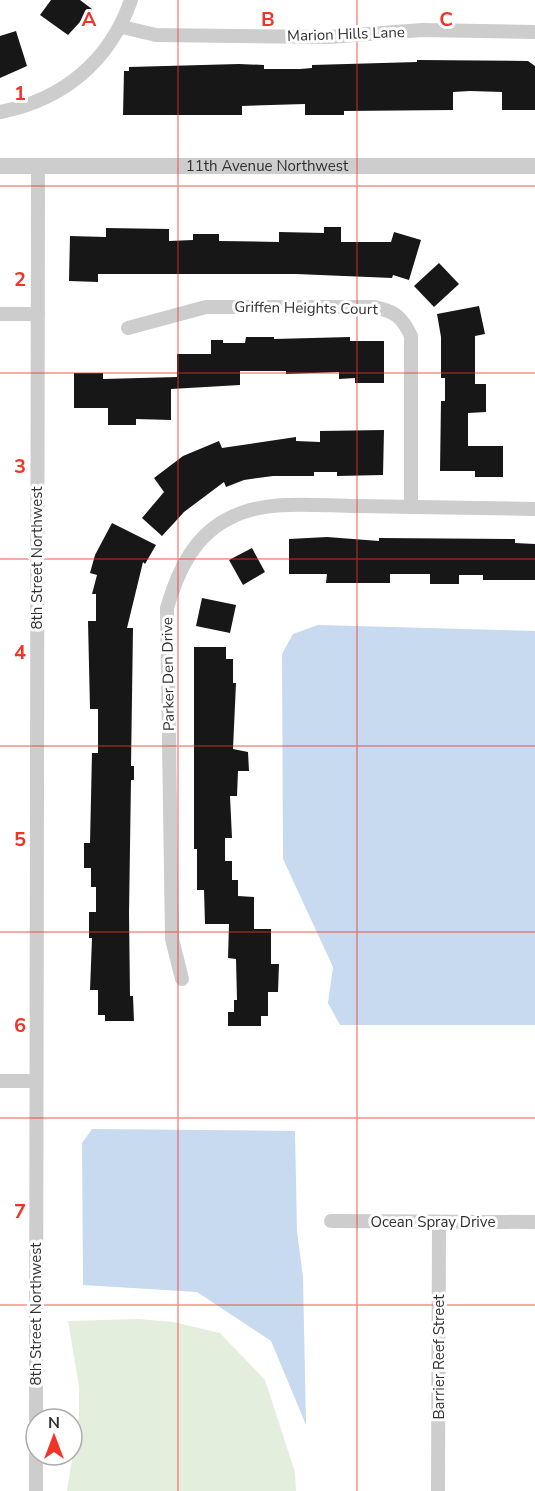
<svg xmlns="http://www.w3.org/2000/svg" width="535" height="1491" font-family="'Nunito Sans',sans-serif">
	<rect width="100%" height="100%" fill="#fff"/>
	<path fill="#e4eedd" d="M139,1319l34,3 47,11 45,47 30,92 1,19h-229l12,-75v-29l-11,-66z"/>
	<g fill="#c8daef">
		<path d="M318,625l217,6v394h-195l-12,-22 5,-36 -50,-108 -1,-205 11,-20z"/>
		<path d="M92,1129l203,2 2,100 6,46 3,148 -35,-84 -74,-49 -114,-7 -1,-142z"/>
	</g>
	<g fill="#171717">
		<path d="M51,0h29l12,9 -24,26 -28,-20z"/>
		<path d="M16,31l11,35 -27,12v-42z"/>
		<path d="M417,60l111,1 7,5v44h-33v-18l-32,-1 -17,1v18l-109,1v4h-39v-11l-63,2v9h-119l1,-44h5v-4l110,-3 25,1v4h36l12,-1v-3l105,-3z"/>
		<path d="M324,227h17v15h50l3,-10 27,8 -12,40 -16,-5 -1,3 -96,-4h-198v8l-29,-1 1,-45 36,1v-9l63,1v12l24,-1v-6h26v7l60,1v-10l45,1z"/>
		<path d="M439,263l20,21 -25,23 -20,-21z"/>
		<path d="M479,306l6,28 -10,2v48h11v28l-18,1v33h35v31h-28v-6h-35l1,-70h4v-23h-4v-41l-4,-23z"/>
		<path d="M246,337h28v2l76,-2v4h34v42h-29v-5l-16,1v-7l-53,2v-3h-46v14l-69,4v31l-35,-1v6h-28v-17h-34v-35h29v6l74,-2v-23h34v-14h12v3h22z"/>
		<path d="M384,430l-1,45 -46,1v-4h-23v4h-41l-29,4 -18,7 -2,-5 -40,30 -22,24 -20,-18 22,-26 -10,-14 29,-22 36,-15 3,7 74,-11v4l24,1v-11z"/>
		<path d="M112,523l44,22 -11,19 -2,-2 -16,66h6l-2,138h3v14h-3l-2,133 1,83h3l1,25h-29v-6h-7v-25h-8l2,-52h-3v-26h7v-25h-5v-19h-7v-25h6l2,-90h6v-44h-8l-2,-88h8v-27h-4l5,-19 -7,-2 5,-18z"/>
		<path d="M327,537l52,4v-3l136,1v4l20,1v36h-52v-5h-24v9h-29v-10h-40v9h-64l1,-9h-38v-35z"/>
		<path d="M252,548l13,24 -22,13 -14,-25z"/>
		<path d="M202,598l34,7 -6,28 -34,-7z"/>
		<path d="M194,647h32v12h7v24h3l-3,66 15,3 1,19h-11l-1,25h-7l2,42h-7v23h7v19h6v16l16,1v32h17v35h8l-1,28h-10v24h-7v10h-33v-14h6v-12h3l-1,-41 -8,-1 1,-34h-24l-1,-34h-7v-41h-3z"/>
	</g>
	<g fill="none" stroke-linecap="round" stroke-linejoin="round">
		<g stroke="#cdcdcd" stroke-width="14">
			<path d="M122,27l34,8 173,2 93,-7 113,2"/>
			<path d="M0,112c63,-12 110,-51 131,-112"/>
			<path d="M0,314h38"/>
			<path d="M128,328l78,-21h168c21,4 28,10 37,29v171"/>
			<path d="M182,979l-10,-40 -5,-331c11,-38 28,-75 67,-92 36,-17 84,-10 123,-10 59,1 119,2 178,3"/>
			<path d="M0,1081h35"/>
			<path d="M331,1221l204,1"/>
			<path d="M36,1419l2,-1253"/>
			<path d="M36,1455v36"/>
			<path d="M438,1491l1,-269"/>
		</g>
		<path stroke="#cdcdcd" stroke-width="16" id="s1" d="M0,166h535"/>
	</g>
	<path fill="none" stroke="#f23427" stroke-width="1.5" stroke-opacity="0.55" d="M178,0v1491M357,0v1491M0,186h535M0,373h535M0,559h535M0,746h535M0,932h535M0,1118h535M0,1305h535"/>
	<g text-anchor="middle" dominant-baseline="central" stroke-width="6" stroke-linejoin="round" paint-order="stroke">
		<g font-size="15" fill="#303030" stroke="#fff">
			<text transform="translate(346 34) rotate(-2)">Marion Hills Lane</text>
			<text stroke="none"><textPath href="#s1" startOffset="267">11th Avenue Northwest</textPath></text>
			<text transform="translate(306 308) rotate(1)">Griffen Heights Court</text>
			<text transform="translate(37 558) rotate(-90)">8th Street Northwest</text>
			<text transform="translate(168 674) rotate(-91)">Parker Den Drive</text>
			<text x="433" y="1222">Ocean Spray Drive</text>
			<text transform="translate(36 1314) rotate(-90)">8th Street Northwest</text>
			<text transform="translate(439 1357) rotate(-90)">Barrier Reef Street</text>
		</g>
	</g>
	<g font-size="20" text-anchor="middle" font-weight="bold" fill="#f23427" stroke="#fff" stroke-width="6" stroke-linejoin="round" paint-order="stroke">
		<text x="89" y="26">A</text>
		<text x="268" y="26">B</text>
		<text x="446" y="26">C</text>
		<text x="20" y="100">1</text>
		<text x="20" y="286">2</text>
		<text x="20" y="473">3</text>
		<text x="20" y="659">4</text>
		<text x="20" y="846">5</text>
		<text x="20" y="1032">6</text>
		<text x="20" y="1218">7</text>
	</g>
	<g transform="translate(54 1437)"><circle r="28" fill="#ffffff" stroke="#acacac" stroke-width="1.5"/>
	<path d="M0-4.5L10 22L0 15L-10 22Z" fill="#f23427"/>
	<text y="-9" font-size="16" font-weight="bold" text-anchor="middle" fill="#303030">N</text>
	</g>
</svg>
